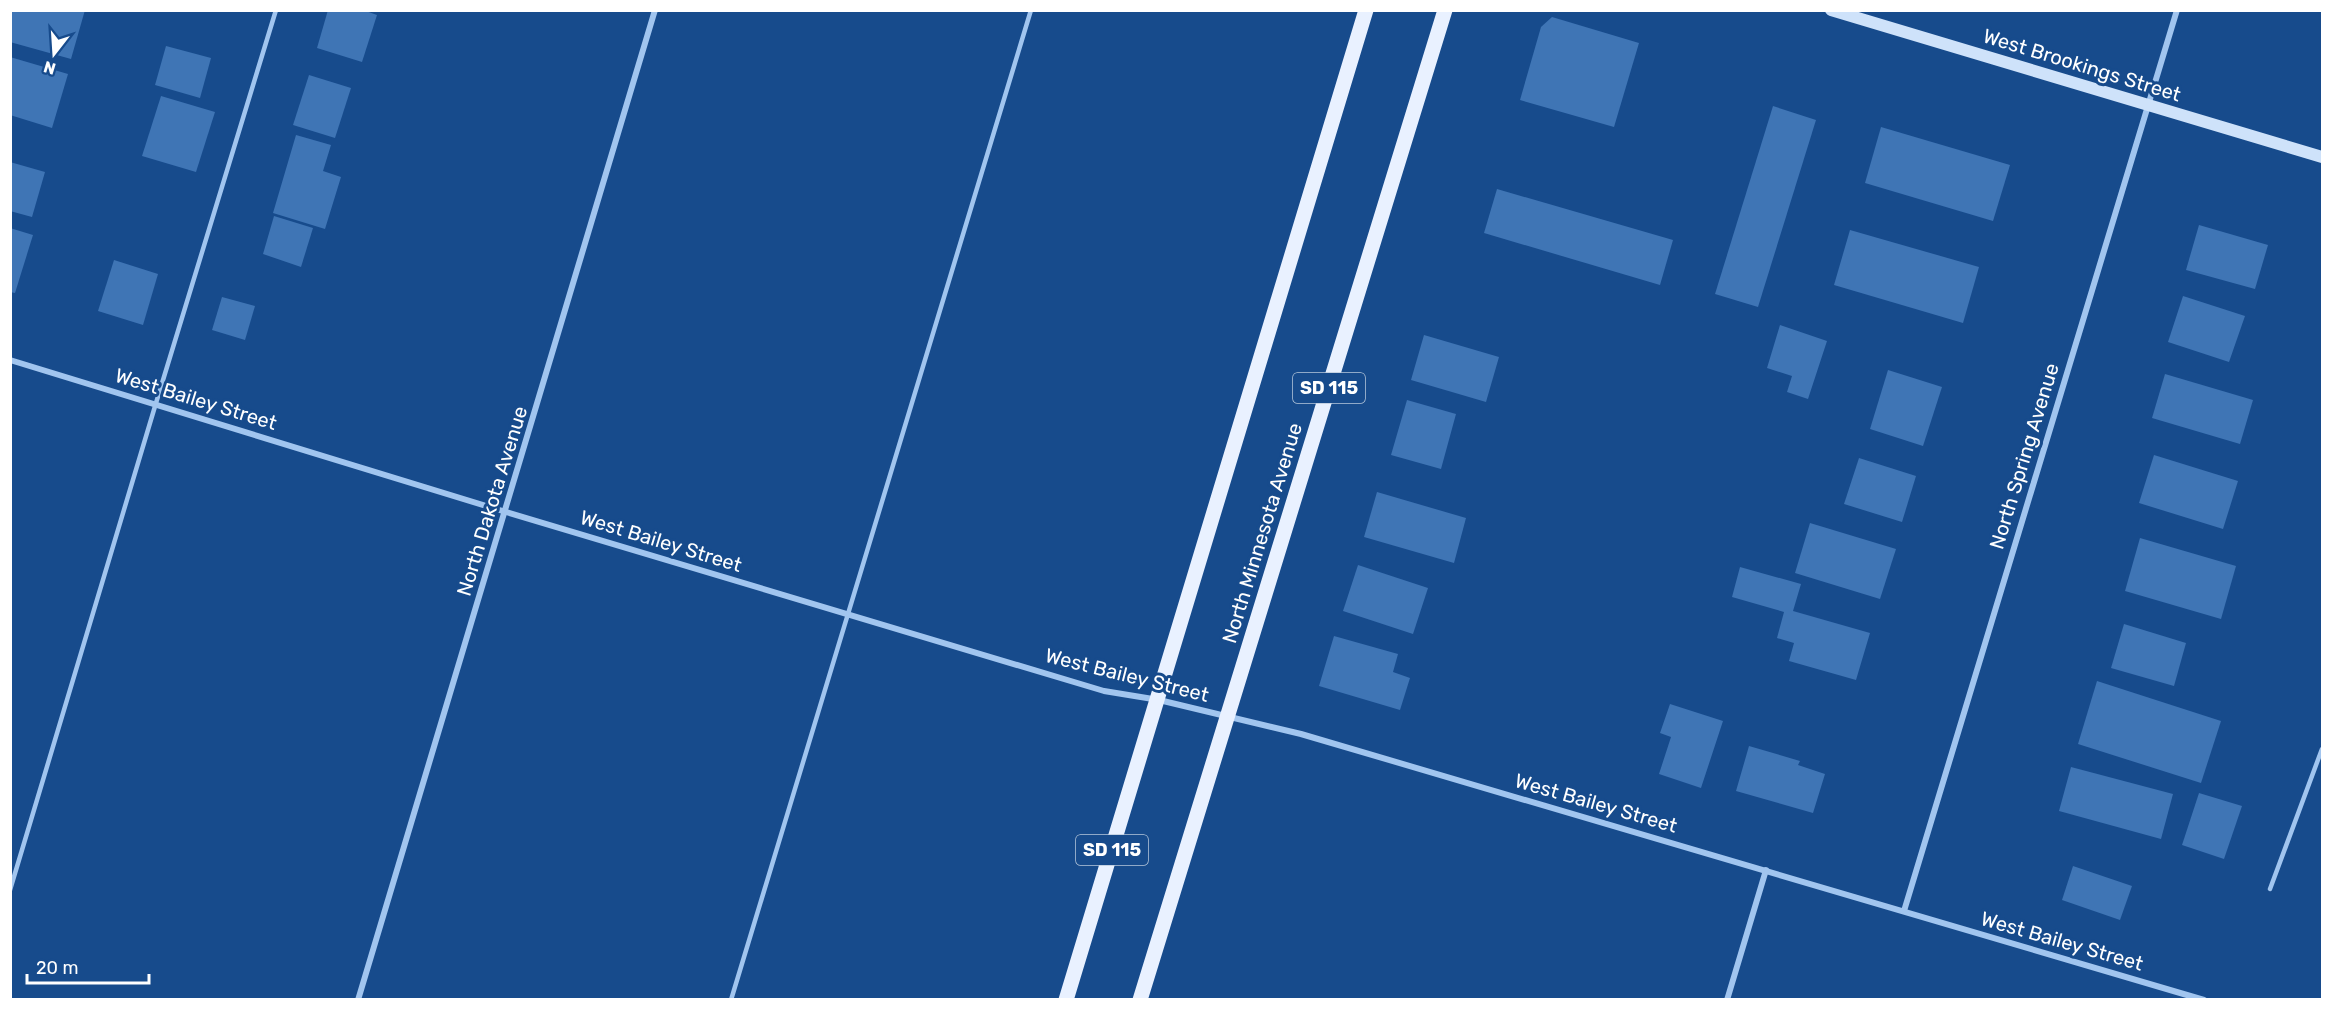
<svg xmlns="http://www.w3.org/2000/svg" width="2333" height="1010" font-family="Rubik,sans-serif">
	<rect width="100%" height="100%" fill="#174b8c"/>
	<g fill="#3f75b5">
		<path d="M10,10h75l-14,49 -61,-17z"/>
		<path d="M328,10h35l14,5 -15,47 -45,-14z"/>
		<path d="M1552,17l87,26 -25,84 -94,-27 21,-73z"/>
		<path d="M166,46l45,12 -11,40 -45,-13z"/>
		<path d="M10,57l58,17 -16,54 -42,-13z"/>
		<path d="M309,75l42,13 -16,50 -42,-13z"/>
		<path d="M161,96l54,16 -19,60 -54,-16z"/>
		<path d="M1773,106l43,14 -58,187 -43,-13z"/>
		<path d="M1881,127l129,38 -17,56 -128,-38z"/>
		<path d="M296,135l35,10 -8,26 18,6 -16,52 -52,-16z"/>
		<path d="M10,162l35,10 -13,45 -22,-6z"/>
		<path d="M1497,189l176,51 -13,45 -176,-52z"/>
		<path d="M274,216l39,12 -12,39 -38,-13z"/>
		<path d="M2199,225l69,20 -13,44 -69,-19z"/>
		<path d="M10,228l23,7 -18,58 -5,-1z"/>
		<path d="M1850,230l129,37 -16,56 -129,-38z"/>
		<path d="M114,260l44,14 -15,51 -45,-14z"/>
		<path d="M2183,296l62,20 -16,46 -61,-20z"/>
		<path d="M222,297l33,9 -10,34 -33,-10z"/>
		<path d="M1780,325l47,16 -19,58 -21,-7 5,-16 -25,-8z"/>
		<path d="M1424,335l75,22 -13,45 -75,-22z"/>
		<path d="M1888,370l54,17 -19,59 -53,-17z"/>
		<path d="M2165,374l88,26 -13,44 -88,-26z"/>
		<path d="M1407,400l49,14 -15,55 -50,-14z"/>
		<path d="M2154,455l84,26 -15,48 -84,-26z"/>
		<path d="M1859,458l57,18 -14,46 -58,-18z"/>
		<path d="M1377,492l89,26 -12,45 -90,-26z"/>
		<path d="M1810,523l86,26 -16,50 -85,-26z"/>
		<path d="M2140,538l96,28 -15,53 -96,-28z"/>
		<path d="M1358,565l70,23 -15,46 -70,-23z"/>
		<path d="M1740,567l61,17 -8,27 77,22 -14,47 -67,-19 5,-18 -17,-5 7,-26 -52,-15z"/>
		<path d="M2124,624l62,19 -12,43 -63,-18z"/>
		<path d="M1334,636l64,18 -5,18 17,6 -10,32 -81,-24z"/>
		<path d="M2097,681l124,40 -20,62 -123,-39z"/>
		<path d="M1670,704l53,17 -22,67 -42,-14 12,-37 -11,-4z"/>
		<path d="M1749,746l51,15 -2,4 27,9 -12,39 -77,-22z"/>
		<path d="M2071,767l102,27 -12,45 -102,-28z"/>
		<path d="M2199,793l43,13 -18,53 -42,-14z"/>
		<path d="M2073,866l59,20 -12,34 -58,-20z"/>
	</g>
	<g fill="none" stroke-linecap="round" stroke-linejoin="round">
		<g stroke="#a1c5ef" stroke-width="4.5">
			<path d="M2270,889l52,-140"/>
			<path d="M10,890l146,-487 120,-393"/>
			<path d="M731,1000l300,-990"/>
		</g>
		<g stroke="#a1c5ef" stroke-width="6">
			<path d="M10,360l496,152 598,179 55,9 142,34 903,266"/>
			<path d="M1904,911l273,-901"/>
			<path d="M358,1000l297,-990"/>
			<path d="M1727,1000l39,-130"/>
		</g>
		<path stroke="#cee2fa" stroke-width="12" d="M1831,10l491,147"/>
		<g stroke="#e9f1ff" stroke-width="15">
			<path d="M1066,1000l300,-990"/>
			<path d="M1140,1000l305,-990"/>
		</g>
	</g>
	<g text-anchor="middle" dominant-baseline="central" stroke-width="6" stroke-linejoin="round" paint-order="stroke">
		<g fill="#174b8c" stroke="#b9c9dc" stroke-width="1.5">
			<rect x="1293" y="373" width="72" height="30" rx="4.5"/>
			<rect x="1076" y="835" width="72" height="30" rx="4.5"/>
		</g>
		<g font-size="18" font-weight="bold" fill="#fff">
			<text x="1329" y="388">SD 115</text>
			<text x="1112" y="850">SD 115</text>
		</g>
		<g font-size="20" fill="#fff" stroke="#174b8c">
			<text transform="translate(2082 65) rotate(17)">West Brookings Street</text>
			<text transform="translate(196 399) rotate(17)">West Bailey Street</text>
			<text transform="translate(2024 456) rotate(-73)">North Spring Avenue</text>
			<text transform="translate(492 501) rotate(-73)">North Dakota Avenue</text>
			<text transform="translate(1262 533) rotate(-73)">North Minnesota Avenue</text>
			<text transform="translate(661 541) rotate(17)">West Bailey Street</text>
			<text transform="translate(1127 675) rotate(14)">West Bailey Street</text>
			<text transform="translate(1596 803) rotate(16)">West Bailey Street</text>
			<text transform="translate(2062 941) rotate(16)">West Bailey Street</text>
		</g>
	</g>
	<rect width="2333" height="1010" fill="none" stroke="#ffffff" stroke-width="24"/>
	<g transform="translate(54 54) rotate(197)" stroke="#174b8c" stroke-width="4.5" paint-order="stroke">
	<path d="M0-4.5L10 22L0 15L-10 22Z" fill="#ffffff"/>
	<text y="-9" font-size="16" font-weight="bold" text-anchor="middle" fill="#ffffff">N</text>
	</g>
	<path d="M27 974v9h122v-9" fill="none" stroke="#ffffff" stroke-width="3"/>
	<text x="36" y="974" font-size="18" fill="#ffffff" stroke="#174b8c" stroke-width="4.5" paint-order="stroke">20 m</text>
</svg>
